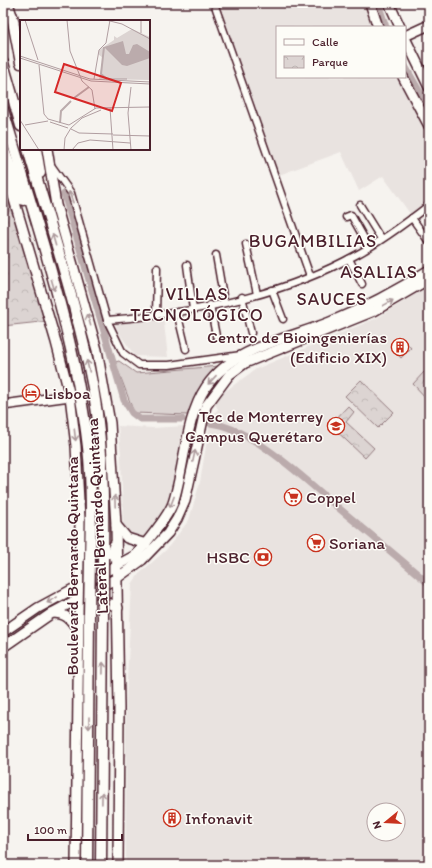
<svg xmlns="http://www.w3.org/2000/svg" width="432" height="868" font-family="Itim,sans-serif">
	<defs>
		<pattern id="park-crowns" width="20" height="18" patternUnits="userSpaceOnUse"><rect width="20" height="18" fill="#dcd4d2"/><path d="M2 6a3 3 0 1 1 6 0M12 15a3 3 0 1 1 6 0" fill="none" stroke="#beb6b4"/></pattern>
		<pattern id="garden-dots" width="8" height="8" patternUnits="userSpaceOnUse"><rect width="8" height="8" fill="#dcd4d2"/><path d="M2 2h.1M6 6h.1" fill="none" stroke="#beb6b4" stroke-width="1.8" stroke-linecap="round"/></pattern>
	</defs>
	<rect width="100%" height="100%" fill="#f6f3ef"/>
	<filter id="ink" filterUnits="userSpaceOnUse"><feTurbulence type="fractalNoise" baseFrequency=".025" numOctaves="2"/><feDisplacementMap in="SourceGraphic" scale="8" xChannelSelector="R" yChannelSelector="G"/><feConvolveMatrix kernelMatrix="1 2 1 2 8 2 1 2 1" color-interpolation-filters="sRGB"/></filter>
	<g filter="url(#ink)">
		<g fill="#e9e3e0" fill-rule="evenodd">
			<path d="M217,3h57l1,3 13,-3h77l9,24h-97v50h119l33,60v61l-4,3 4,6v5l-13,10 -33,-46 -24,15 -18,-39 -62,23z"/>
			<path d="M429,286v579h-303v-165l6,-116 7,-10 27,-24 23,-30 11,-38 11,-66 7,-7 -5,-9 43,-31 121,-51zM374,810h24v24h-24z"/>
			<path d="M163,315l5,42 -33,-1 -16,-23 -5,-14z"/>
			<path d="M118,426l35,2 31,-2 -6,24 -8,55 -26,35 -13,-3 -8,-13 -2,-70z"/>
		</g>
		<path fill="#dcd4d2" stroke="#937a7e" d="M119,361l17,12 83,-7 -31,49 -54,-2 -19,-51z"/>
		<g fill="url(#park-crowns)" stroke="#937a7e">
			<path d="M3,177l47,144 -47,5z"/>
			<path d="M424,372l5,5v24l-16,-17z"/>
			<path d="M361,380l33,32 -16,16 -33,-32z"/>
			<path d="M348,406l6,6 -8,10 28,26 -9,10 -35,-33z"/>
		</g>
		<path fill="url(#garden-dots)" stroke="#937a7e" d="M401,337l10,11 -10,10 -11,-11z"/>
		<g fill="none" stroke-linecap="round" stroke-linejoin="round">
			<g stroke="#bbabac" stroke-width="7">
				<path d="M378,3l8,24"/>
				<path d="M405,66l24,42"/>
				<path d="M64,194l60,206 8,13 8,6h42"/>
				<path d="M3,213l7,-6"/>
				<path d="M210,423c43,5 98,59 131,87 29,24 58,48 87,73"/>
			</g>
			<defs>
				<g id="street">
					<path d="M214,3l96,273"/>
					<path d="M51,165l20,28 36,127 16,33 16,12h30l72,-10"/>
					<path d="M360,205l21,34"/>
					<path d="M346,217l5,-2 18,32"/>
					<path d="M412,218l17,24"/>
					<path d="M246,244l11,50"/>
					<path d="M216,255l8,47"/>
					<path d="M349,259l13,25"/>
					<path d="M187,265l6,44"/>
					<path d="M272,290l11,29"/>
					<path d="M242,297l9,36"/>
					<path d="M210,305l6,31"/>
					<path d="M177,312l9,37"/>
					<path d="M156,316l1,-48"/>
					<path d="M107,320c83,-6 175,-24 249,-65 26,-14 50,-32 73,-50"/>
				</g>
				<g id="secondary">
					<path d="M8,3l6,19"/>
					<path d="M370,3l8,24"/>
					<path d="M389,3l11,24"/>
					<path d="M405,36l24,-11"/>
					<path d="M405,38l24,49"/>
					<path d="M403,77l26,49"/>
					<path d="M47,149l9,56 41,145 13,73 6,102 3,183 -1,157"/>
					<path d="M3,162l53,180 14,54 6,50 4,73 -4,346"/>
					<path d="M3,405l67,-9"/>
					<path d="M116,525l11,13 19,6"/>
					<path d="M84,569c18,1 25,-10 30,-24"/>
					<path d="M84,609c12,-8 23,-9 34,-1"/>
					<path d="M52,613c13,0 18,5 25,16"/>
					<path d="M3,632l35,-24 98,-53c10,-12 32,-38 37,-52 12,-36 12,-85 33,-116 27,-40 82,-48 124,-65 34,-14 68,-32 99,-52"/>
					<path d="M3,647l49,-34 65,-35 25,-18 26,-27 9,-14 8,-18 21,-95 23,-31 16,-12 129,-52 55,-32"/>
				</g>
				<g id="primary">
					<path d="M12,16l9,47"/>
					<path d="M3,63l18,63"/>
					<path d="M3,110c32,110 72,222 85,337 4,37 3,75 2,112"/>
					<path d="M3,148l20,52"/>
					<path d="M28,149c21,72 45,145 61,219 14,62 15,126 14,190"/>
					<path d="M36,149l4,24"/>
					<path d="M87,865l2,-251"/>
					<path d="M101,865l2,-252"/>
				</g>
			</defs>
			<use href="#street" stroke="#4a1f2b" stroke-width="9"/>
			<use href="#secondary" stroke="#4a1f2b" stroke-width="12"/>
			<use href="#primary" stroke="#4a1f2b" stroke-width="13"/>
			<use href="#street" stroke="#fdfcf7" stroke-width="6"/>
			<use href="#secondary" stroke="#fdfcf7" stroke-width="9"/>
			<use href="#primary" stroke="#fdfcf7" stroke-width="10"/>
			<defs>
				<g id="primary-bridge">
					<path d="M103,558v55"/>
					<path d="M89,614l1,-55"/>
				</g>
			</defs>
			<use href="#primary-bridge" stroke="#4a1f2b" stroke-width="13" stroke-linecap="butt"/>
			<use href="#primary-bridge" stroke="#fdfcf7" stroke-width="10"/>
		</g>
		<defs><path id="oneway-shaft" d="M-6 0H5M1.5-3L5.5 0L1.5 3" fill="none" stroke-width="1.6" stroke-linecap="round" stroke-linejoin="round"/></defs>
		<g stroke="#ac999b">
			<use href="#oneway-shaft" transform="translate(71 197) rotate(-110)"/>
			<use href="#oneway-shaft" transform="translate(54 240) rotate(-106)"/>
			<use href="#oneway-shaft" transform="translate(53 285) rotate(74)"/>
			<use href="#oneway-shaft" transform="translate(388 303) rotate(-29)"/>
			<use href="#oneway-shaft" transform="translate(89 320) rotate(-106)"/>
			<use href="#oneway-shaft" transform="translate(88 366) rotate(-103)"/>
			<use href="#oneway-shaft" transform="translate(212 380) rotate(133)"/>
			<use href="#oneway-shaft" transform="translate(75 435) rotate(83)"/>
			<use href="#oneway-shaft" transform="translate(194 456) rotate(-78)"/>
			<use href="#oneway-shaft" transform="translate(115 501) rotate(-92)"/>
			<use href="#oneway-shaft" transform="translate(172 502) rotate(111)"/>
			<use href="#oneway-shaft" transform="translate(52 600) rotate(150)"/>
			<use href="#oneway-shaft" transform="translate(103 668) rotate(-89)"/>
			<use href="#oneway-shaft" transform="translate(89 723) rotate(90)"/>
			<use href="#oneway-shaft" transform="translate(102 798) rotate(-89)"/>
		</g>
	</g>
	<defs>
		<symbol id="building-ring" viewBox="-11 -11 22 22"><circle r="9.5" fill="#fdfcf7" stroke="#c8321e" stroke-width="1.5"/><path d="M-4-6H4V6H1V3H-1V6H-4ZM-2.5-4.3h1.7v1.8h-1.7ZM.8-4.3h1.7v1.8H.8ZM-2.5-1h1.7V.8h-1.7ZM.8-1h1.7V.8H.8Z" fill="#c8321e"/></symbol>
		<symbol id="hotel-ring" viewBox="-11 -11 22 22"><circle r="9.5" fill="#fdfcf7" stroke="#c8321e" stroke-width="1.5"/><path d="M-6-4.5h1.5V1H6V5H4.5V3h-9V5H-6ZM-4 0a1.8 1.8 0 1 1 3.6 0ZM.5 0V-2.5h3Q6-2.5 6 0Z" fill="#c8321e"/></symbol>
		<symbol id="university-ring" viewBox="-11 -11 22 22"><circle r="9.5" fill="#fdfcf7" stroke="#c8321e" stroke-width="1.5"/><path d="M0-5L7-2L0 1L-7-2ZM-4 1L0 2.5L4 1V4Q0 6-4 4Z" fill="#c8321e"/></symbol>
		<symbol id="supermarket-ring" viewBox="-11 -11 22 22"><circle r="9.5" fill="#fdfcf7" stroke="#c8321e" stroke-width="1.5"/><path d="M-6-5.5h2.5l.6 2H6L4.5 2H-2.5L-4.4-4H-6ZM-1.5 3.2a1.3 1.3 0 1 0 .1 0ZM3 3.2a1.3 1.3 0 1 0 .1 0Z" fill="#c8321e"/></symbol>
		<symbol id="bank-ring" viewBox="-11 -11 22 22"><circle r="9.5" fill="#fdfcf7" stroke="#c8321e" stroke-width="1.5"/><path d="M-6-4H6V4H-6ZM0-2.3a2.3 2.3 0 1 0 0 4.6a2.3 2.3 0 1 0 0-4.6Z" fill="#c8321e"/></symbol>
	</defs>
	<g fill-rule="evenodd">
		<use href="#building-ring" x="390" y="337" width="20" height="20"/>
		<use href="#hotel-ring" x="21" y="383" width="20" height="20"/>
		<use href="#university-ring" x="326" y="416" width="20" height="20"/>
		<use href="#supermarket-ring" x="283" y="487" width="20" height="20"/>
		<use href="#supermarket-ring" x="306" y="533" width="20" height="20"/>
		<use href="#bank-ring" x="253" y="547" width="20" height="20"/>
		<use href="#building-ring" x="162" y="808" width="20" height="20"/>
	</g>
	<g text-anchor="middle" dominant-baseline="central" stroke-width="3" stroke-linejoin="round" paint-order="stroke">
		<g font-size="17" fill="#4a1f2b" stroke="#fdfcf7" text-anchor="start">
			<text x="387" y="337" text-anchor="end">Centro de Bioingenierías<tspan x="387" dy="20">(Edificio XIX)</tspan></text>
			<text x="44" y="393">Lisboa</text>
			<text x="323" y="416" text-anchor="end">Tec de Monterrey<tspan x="323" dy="20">Campus Querétaro</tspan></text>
			<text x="306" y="497">Coppel</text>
			<text x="329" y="543">Soriana</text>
			<text x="250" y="557" text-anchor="end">HSBC</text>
			<text x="185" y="818">Infonavit</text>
		</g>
		<g font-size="17" fill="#4a1f2b" stroke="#fdfcf7">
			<text transform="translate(97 516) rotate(-93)">Lateral Bernardo Quintana</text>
			<text transform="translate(72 566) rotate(-90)">Boulevard Bernardo Quintana</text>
		</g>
		<g font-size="18" letter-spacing="1" fill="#4a1f2b" stroke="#fdfcf7">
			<text x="313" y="241">BUGAMBILIAS</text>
			<text x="379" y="272">ASALIAS</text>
			<text x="197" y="294">VILLAS<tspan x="197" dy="21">TECNOLÓGICO</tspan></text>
			<text x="332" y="299">SAUCES</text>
		</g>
	</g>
	<g transform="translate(20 20)">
		<rect width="130" height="130" fill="#f6f3ef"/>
		<path d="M112,9l18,8v43l-51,-1 4,-21 -5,-4 1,-4 15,-10v-4l3,2z" fill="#dcd4d2"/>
		<path d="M103,21l3,13h3l4,-9 4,-1 13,8v6l-23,8 -5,-1 -18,-18z" fill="#bbabac"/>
		<path fill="none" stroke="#bbabac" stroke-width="2" d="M84,27l-3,27 6,5M54,78l15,-11M40,103l1,-12 10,-10"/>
		<path fill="none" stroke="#b19ea1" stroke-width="1" d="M5,0l13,40M47,0l3,31 12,30 10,9 3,19M86,0l16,4 28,15M121,0v13M0,36l70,23 60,3M0,38l71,23 59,3M19,45l5,49 4,5 21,6 27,-17 54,-1M74,59l5,-29 7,-7 4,-23M88,59h19M90,88l3,42M0,100l19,30M30,102l18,6M5,105l23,-4M51,109l8,4 34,1M93,115l37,1M44,130l1,-12 6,-10 11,-10 19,-8M52,130l6,-7 12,-3 40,3M111,130l-3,-37 3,-26"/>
		<path fill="#d62828" fill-opacity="0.15" stroke="#d62828" stroke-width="2" d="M44,44l57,19 -9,28 -57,-19z"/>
		<rect width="130" height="130" fill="none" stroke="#4a1f2b" stroke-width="2"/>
	</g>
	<rect width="432" height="868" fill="none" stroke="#fdfcf7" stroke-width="16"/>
	<rect x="8" y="8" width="416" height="852" fill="none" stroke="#4a1f2b" stroke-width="1.5" filter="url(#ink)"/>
	<rect x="276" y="26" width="130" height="52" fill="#fdfcf7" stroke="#b5a4a5"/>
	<rect x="284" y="39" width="20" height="6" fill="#fdfcf7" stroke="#b5a4a5"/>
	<text x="312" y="46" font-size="12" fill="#4a1f2b">Calle</text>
	<rect x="284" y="56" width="20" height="12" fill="url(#park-crowns)" stroke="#b5a4a5"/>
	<text x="312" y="66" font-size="12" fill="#4a1f2b">Parque</text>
	<g transform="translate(386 822) rotate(252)"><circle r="19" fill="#fdfcf7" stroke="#b5a4a5"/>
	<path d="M0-3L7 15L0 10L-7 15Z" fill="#c8321e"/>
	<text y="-6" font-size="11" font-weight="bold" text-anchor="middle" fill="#4a1f2b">N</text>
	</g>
	<path d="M28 834v6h94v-6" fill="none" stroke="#4a1f2b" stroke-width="2"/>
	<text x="34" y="834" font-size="12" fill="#4a1f2b" stroke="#fdfcf7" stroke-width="3" paint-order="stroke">100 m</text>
</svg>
